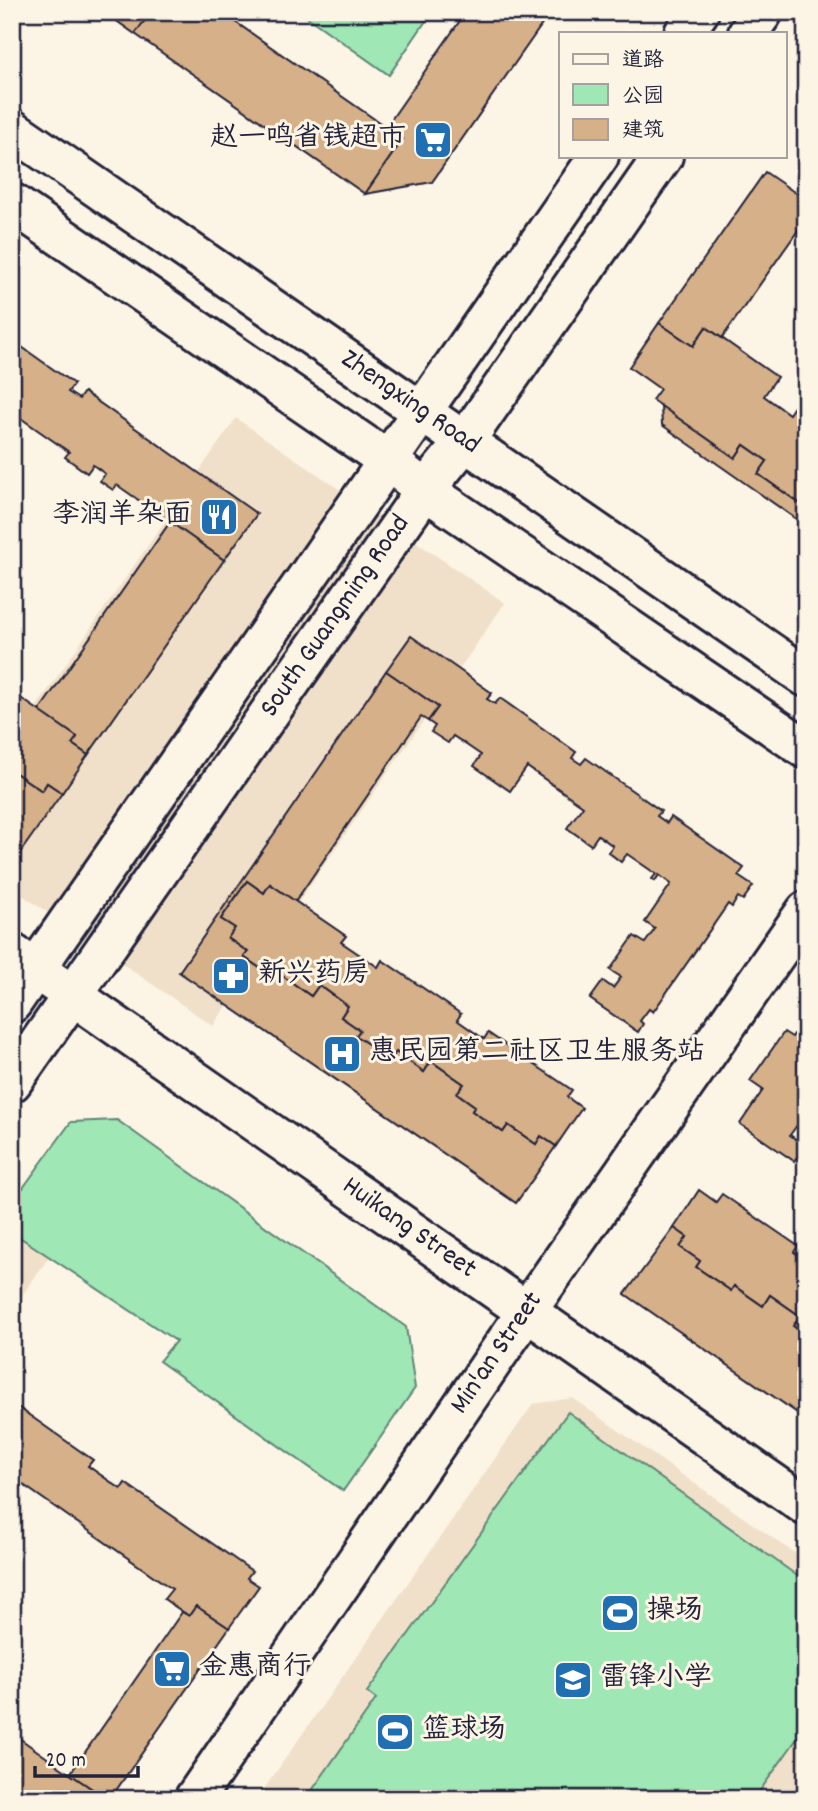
<svg xmlns="http://www.w3.org/2000/svg" width="818" height="1811" font-family="Dekko,'LXGW WenKai TC',sans-serif">
	<rect width="100%" height="100%" fill="#fcf5e5"/>
	<filter id="ink" filterUnits="userSpaceOnUse"><feTurbulence type="fractalNoise" baseFrequency=".0143" numOctaves="2"/><feDisplacementMap in="SourceGraphic" scale="14" xChannelSelector="R" yChannelSelector="G"/><feConvolveMatrix kernelMatrix="1 2 1 2 8 2 1 2 1" color-interpolation-filters="sRGB"/></filter>
	<g filter="url(#ink)">
		<g fill="#f1e0c9">
			<path d="M236,418l269,185 -292,423 -201,-138v-146z"/>
			<path d="M12,1232l37,25 -37,53z"/>
			<path d="M572,1398l234,163v238h-549l276,-395z"/>
		</g>
		<g fill="#9fe7b5" stroke="#608478" stroke-width="2">
			<path d="M300,12h132l-43,63z"/>
			<path d="M117,1120l289,207 9,61 -72,103 -184,-130 17,-20 -164,-109v-29l59,-81z"/>
			<path d="M568,1412l238,170v144l-52,73h-448l70,-100 -9,-7z"/>
		</g>
		<g fill="#d6b088" stroke="#22223b" stroke-width="2">
			<path d="M104,12h47l-16,22z"/>
			<path d="M151,12h70l182,127 -38,55 -230,-160z"/>
			<path d="M466,12h61l16,11 -111,159 -67,12 38,-55 -17,-12z"/>
			<path d="M765,172l41,28v19l-84,119 -16,-11 -13,19 -34,-23z"/>
			<path d="M659,323l34,23 13,-19 71,50 -13,19 25,18 13,-19 4,2v111l-48,-34 9,-13 -23,-16 -9,13 -83,-58 8,-11 -31,-22z"/>
			<path d="M12,340l62,44 -6,8 11,7 5,-7 173,122 -33,46 -107,-75 -4,5 -13,-9 5,-7 -12,-9 -6,8 -22,-16 4,-5 -57,-40z"/>
			<path d="M661,406l74,52 9,-13 23,16 -9,13 48,34v18l-144,-101z"/>
			<path d="M170,522l54,38 -136,195 -16,-11 5,-7 -38,-26z"/>
			<path d="M411,636l81,57 -5,6 8,5 5,-6 76,54 -4,6 9,6 5,-6 75,53 -4,5 10,7 4,-6 73,51 -6,8 15,10 -10,14 -5,-3 -6,10 -4,-3 -75,108 -4,-3 -9,12 3,3 -5,8 -48,-33 13,-18 10,7 8,-11 -11,-7 24,-34 11,7 10,-14 -10,-7 26,-38 -12,-9 -4,6 -3,-2 4,-5 -29,-20 -6,8 -13,-10 5,-6 -15,-11 -7,10 -24,-17 16,-22 -56,-39 -17,24 -36,-25 7,-11 -28,-19 -5,7 -17,-11 4,-6 -7,-5 10,-14 -52,-36z"/>
			<path d="M386,671l52,36 -10,14 -7,-4 -126,185 -25,-18 -6,9 -17,-12 -26,38 14,9 -7,10 20,14 -4,5 35,24 4,-5 28,20 8,-11 29,21 -7,11 19,13 -4,6 35,23 5,-7 28,20 7,-11 33,23 -7,9 18,13 -3,5 31,21 5,-7 28,19 5,-8 15,10 -40,57 -337,-231z"/>
			<path d="M12,692l65,45 -5,7 16,11 -26,38 -15,-10 -5,8 -28,-19 -2,2z"/>
			<path d="M14,772l28,19 5,-8 15,10 -47,67 -3,-2z"/>
			<path d="M247,881l17,12 6,-9 76,52 -5,6 37,25 4,-7 79,54 -4,6 27,19 4,-6 84,57 -5,7 15,11 -26,38 -15,-10 -5,8 -28,-19 -5,7 -31,-21 3,-5 -18,-13 7,-9 -33,-23 -7,11 -28,-20 -5,7 -35,-23 4,-6 -19,-13 7,-11 -29,-21 -8,11 -28,-20 -4,5 -35,-24 4,-5 -20,-14 7,-10 -14,-9z"/>
			<path d="M806,1017v102l-3,-2 -13,18 16,11v18l-10,-6 -2,3 -54,-37 23,-34 -13,-9 34,-49 8,5z"/>
			<path d="M699,1190l17,12 6,-8 76,52 -4,6 12,8v75l-13,-9 7,-10 -30,-21 -7,11 -29,-20 -3,5 -35,-24 4,-6 -20,-14 7,-10 -13,-9z"/>
			<path d="M674,1228l13,9 -7,10 20,14 -4,6 35,24 3,-5 29,20 7,-11 30,21 -7,10 13,9v84l-181,-125z"/>
			<path d="M12,1403l81,57 -5,6 33,23 4,-6 127,88 -5,7 12,8 -30,42 -33,-22 -7,10 -25,-17 8,-10 -160,-112z"/>
			<path d="M196,1606l33,22 -119,171h-16l4,-6 -28,-19 112,-162 7,4z"/>
			<path d="M12,1733l58,41 28,19 -4,6h-82z"/>
		</g>
		<g fill="none" stroke-linecap="round" stroke-linejoin="round">
			<defs>
				<g id="minor">
					<path id="s1" d="M12,953l794,553"/>
					<path id="s2" d="M194,1799l333,-488 279,-400"/>
				</g>
				<g id="major">
					<path d="M684,33l15,-21"/>
					<path d="M748,33l15,-21"/>
					<path id="s3" d="M12,129l794,548"/>
					<path d="M12,203l375,257 38,30 381,259"/>
					<path d="M12,1003l587,-847"/>
					<path id="s4" d="M12,1082l413,-592 40,-49 198,-285"/>
				</g>
			</defs>
			<use href="#minor" stroke="#22223b" stroke-width="44"/>
			<use href="#major" stroke="#22223b" stroke-width="44"/>
			<use href="#minor" stroke="#fcf5e5" stroke-width="38"/>
			<use href="#major" stroke="#fcf5e5" stroke-width="38"/>
		</g>
	</g>
	<defs>
		<symbol id="supermarket-square" viewBox="-11 -11 22 22"><rect x="-9" y="-9" width="18" height="18" rx="4" fill="#1f6fb2" stroke="#fcf5e5"/><path d="M-6-5.5h2.5l.6 2H6L4.5 2H-2.5L-4.4-4H-6ZM-1.5 3.2a1.3 1.3 0 1 0 .1 0ZM3 3.2a1.3 1.3 0 1 0 .1 0Z" fill="#fff"/></symbol>
		<symbol id="restaurant-square" viewBox="-11 -11 22 22"><rect x="-9" y="-9" width="18" height="18" rx="4" fill="#1f6fb2" stroke="#fcf5e5"/><path d="M-5-6h1v4h1v-4h1v4h1v-4h1v5L-1.5 .5V6h-2V.5L-5-1ZM5-6V6H3V1.5H1.5Q1.5-4 5-6Z" fill="#fff"/></symbol>
		<symbol id="pharmacy-square" viewBox="-11 -11 22 22"><rect x="-9" y="-9" width="18" height="18" rx="4" fill="#1f6fb2" stroke="#fcf5e5"/><path d="M-2-6h4v4h4v4h-4v4h-4v-4h-4v-4h4Z" fill="#fff"/></symbol>
		<symbol id="hospital-square" viewBox="-11 -11 22 22"><rect x="-9" y="-9" width="18" height="18" rx="4" fill="#1f6fb2" stroke="#fcf5e5"/><path d="M-5-5h3v3.5h4V-5h3V5h-3V1.5h-4V5h-3Z" fill="#fff"/></symbol>
		<symbol id="stadium-square" viewBox="-11 -11 22 22"><rect x="-9" y="-9" width="18" height="18" rx="4" fill="#1f6fb2" stroke="#fcf5e5"/><path d="M0-5a6.5 5 0 1 0 0 10a6.5 5 0 1 0 0-10ZM-3.5-1.8h7v3.6h-7Z" fill="#fff"/></symbol>
		<symbol id="school-square" viewBox="-11 -11 22 22"><rect x="-9" y="-9" width="18" height="18" rx="4" fill="#1f6fb2" stroke="#fcf5e5"/><path d="M0-5L7-2L0 1L-7-2ZM-4 1L0 2.5L4 1V4Q0 6-4 4Z" fill="#fff"/></symbol>
	</defs>
	<g fill-rule="evenodd">
		<use href="#supermarket-square" x="411" y="118" width="44" height="44"/>
		<use href="#restaurant-square" x="197" y="495" width="44" height="44"/>
		<use href="#pharmacy-square" x="209" y="954" width="44" height="44"/>
		<use href="#hospital-square" x="320" y="1032" width="44" height="44"/>
		<use href="#stadium-square" x="598" y="1591" width="44" height="44"/>
		<use href="#supermarket-square" x="150" y="1647" width="44" height="44"/>
		<use href="#school-square" x="551" y="1658" width="44" height="44"/>
		<use href="#stadium-square" x="373" y="1710" width="44" height="44"/>
	</g>
	<g text-anchor="middle" dominant-baseline="central" stroke-width="6" stroke-linejoin="round" paint-order="stroke">
		<g font-size="28" fill="#22223b" stroke="#fcf5e5" text-anchor="start">
			<text x="406" y="140" text-anchor="end">赵一鸣省钱超市</text>
			<text x="192" y="517" text-anchor="end">李润羊杂面</text>
			<text x="258" y="976">新兴药房</text>
			<text x="369" y="1054">惠民园第二社区卫生服务站</text>
			<text x="647" y="1613">操场</text>
			<text x="199" y="1669">金惠商行</text>
			<text x="600" y="1680">雷锋小学</text>
			<text x="422" y="1732">篮球场</text>
		</g>
		<g font-size="28" fill="#22223b" stroke="#fcf5e5">
			<text stroke="none"><textPath href="#s3" startOffset="483">Zhengxing Road</textPath></text>
			<text stroke="none"><textPath href="#s4" startOffset="567">South Guangming Road</textPath></text>
			<text stroke="none"><textPath href="#s1" startOffset="483">Huikang Street</textPath></text>
			<text stroke="none"><textPath href="#s2" startOffset="539">Min'an Street</textPath></text>
		</g>
	</g>
	<rect width="818" height="1811" fill="none" stroke="#fcf5e5" stroke-width="42"/>
	<rect x="21" y="21" width="776" height="1769" fill="none" stroke="#22223b" stroke-width="2.5" filter="url(#ink)"/>
	<rect x="559" y="32" width="228" height="126" fill="#fcf5e5" stroke="#a5a1a1" stroke-width="2"/>
	<rect x="573" y="54" width="35" height="10" fill="#fcf5e5" stroke="#a5a1a1" stroke-width="2"/>
	<text x="622" y="66" font-size="21" fill="#22223b">道路</text>
	<rect x="573" y="84" width="35" height="21" fill="#9fe7b5" stroke="#a5a1a1" stroke-width="2"/>
	<text x="622" y="102" font-size="21" fill="#22223b">公园</text>
	<rect x="573" y="119" width="35" height="21" fill="#d6b088" stroke="#a5a1a1" stroke-width="2"/>
	<text x="622" y="136" font-size="21" fill="#22223b">建筑</text>
	<path d="M35 1766v10h103v-10" fill="none" stroke="#22223b" stroke-width="3.5"/>
	<text x="46" y="1766" font-size="21" fill="#22223b" stroke="#fcf5e5" stroke-width="5" paint-order="stroke">20 m</text>
</svg>
